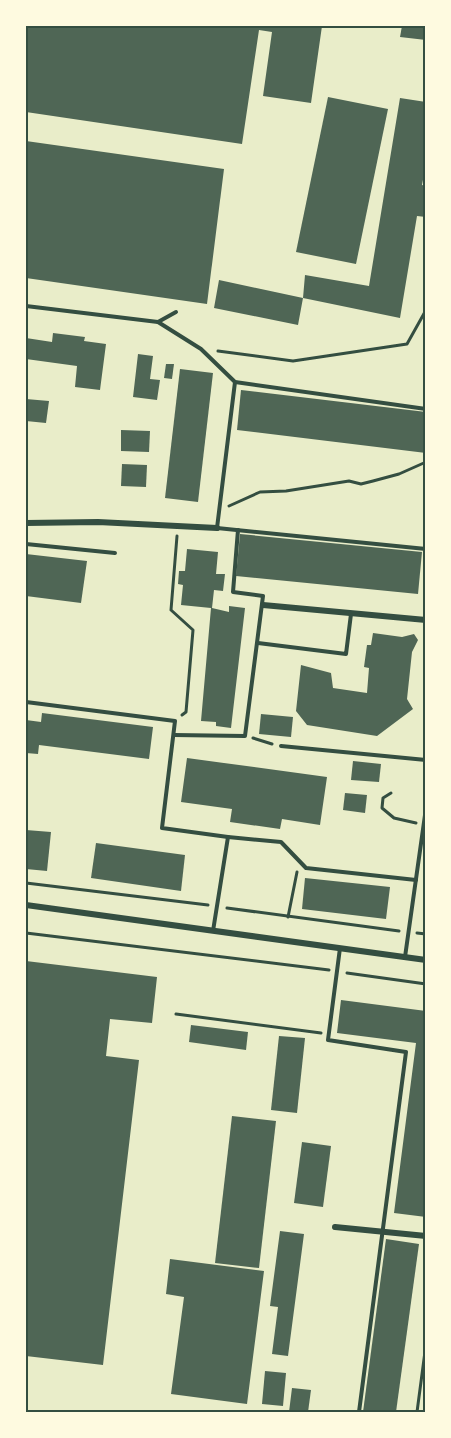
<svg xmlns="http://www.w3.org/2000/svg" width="451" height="1438" font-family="'Alegreya Sans',sans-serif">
	<rect width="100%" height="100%" fill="#e9edc9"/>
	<g fill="#4f6655">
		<path d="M26,26h296l-11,77 -48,-7 9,-64 -13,-2 -17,114 -216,-32z"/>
		<path d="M402,26h24v14l-26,-3z"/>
		<path d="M328,97l60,12 -32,155 -60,-12z"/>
		<path d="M400,98l26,4v62l-4,21 4,1v31l-9,-1 -17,102 -97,-20 -5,27 -84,-17 5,-28 84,18 2,-23 64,11z"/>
		<path d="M26,141l198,28 -17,135 -181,-26z"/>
		<path d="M53,333l32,4 -1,4 22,3 -6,46 -25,-3 2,-21 -51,-7v-21l26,4z"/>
		<path d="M138,354l15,2 -3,23 10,1 -3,20 -24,-3z"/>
		<path d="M166,364h8l-2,15 -8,-1z"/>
		<path d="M180,369l33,4 -15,129 -33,-4z"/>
		<path d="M241,390l185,22v41l-189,-23z"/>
		<path d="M26,399l23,2 -3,22 -20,-2z"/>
		<path d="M121,430l29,1 -1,21 -28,-1z"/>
		<path d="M122,464l25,1 -1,22 -25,-1z"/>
		<path d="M240,534l182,18 -4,42 -182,-18z"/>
		<path d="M187,549l31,3 -2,22h9l-2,17 -9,-1 -2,18 17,4v-6l16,2 -14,120 -15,-2v-4l-15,-1 10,-113 -30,-3 2,-20 -5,-1 1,-13h6z"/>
		<path d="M26,554l61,7 -6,42 -55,-7z"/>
		<path d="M373,633l29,4 12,-3 4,6 -6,12 -5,47 6,10 -36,27 -70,-11 -11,-14 5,-46 30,8 2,15 34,5 2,-25 -5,-1 3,-22h4z"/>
		<path d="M42,713l111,14 -4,32 -110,-14 -1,9 -12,-1v-33l15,2z"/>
		<path d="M261,714l32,3 -2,20 -32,-3z"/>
		<path d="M187,758l140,19 -7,48 -38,-6 -2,10 -50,-7 2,-13 -51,-7z"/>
		<path d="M353,761l28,3 -2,18 -28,-2z"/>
		<path d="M345,793l22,2 -2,18 -22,-3z"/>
		<path d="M26,830l25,2 -4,39 -21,-2z"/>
		<path d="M96,843l89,12 -4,36 -90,-13z"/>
		<path d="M305,878l85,9 -4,32 -84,-10z"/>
		<path d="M26,961l131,16 -5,46 -42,-4 -4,37 33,4 -36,305 -77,-9z"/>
		<path d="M341,1000l85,11v206l-32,-4 22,-170 -79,-10z"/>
		<path d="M191,1025l57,7 -2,18 -57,-8z"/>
		<path d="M279,1036l26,2 -8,75 -26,-3z"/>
		<path d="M232,1116l44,5 -17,147 -44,-5z"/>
		<path d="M302,1142l29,4 -8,61 -29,-4z"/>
		<path d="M280,1231l24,3 -16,122 -16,-2 6,-47 -8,-1z"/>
		<path d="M386,1239l33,5 -23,168h-33z"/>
		<path d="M170,1259l94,12 -17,133 -76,-10 13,-97 -18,-3z"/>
		<path d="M265,1371l21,2 -3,33 -21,-2z"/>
		<path d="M292,1388l19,2 -3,22h-19z"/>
	</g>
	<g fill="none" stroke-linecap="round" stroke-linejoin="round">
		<g stroke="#344e41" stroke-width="3">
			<path d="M218,351l75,10 114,-17 19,-34"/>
			<path d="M229,506l31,-14 26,-1 63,-10 12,3 12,-3 26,-7 27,-12"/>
			<path d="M177,536l-6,74 22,20 -7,82 -4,3"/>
			<path d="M253,738l19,6"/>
			<path d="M391,793l-8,5 -1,10 12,10 22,5"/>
			<path d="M26,883l182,22"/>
			<path d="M227,908l172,23"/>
			<path d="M288,917l9,-45"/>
			<path d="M26,933l303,37"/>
			<path d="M417,933l9,1"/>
			<path d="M347,973l79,11"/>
			<path d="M176,1014l145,19"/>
			<path d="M417,1412l9,-68"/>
		</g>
		<g stroke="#344e41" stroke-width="4">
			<path d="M26,306l132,16 43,27 34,33 191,27"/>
			<path d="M158,322l18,-10"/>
			<path d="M235,382l-18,146 209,21"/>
			<path d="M26,544l89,9"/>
			<path d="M258,643l88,11 5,-40"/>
			<path d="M26,702l149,19 -13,107 66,9 -15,94"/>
			<path d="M174,735l71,1 18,-140 -30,-4 5,-62"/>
			<path d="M281,746l145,14"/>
			<path d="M228,837l53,5 25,26 110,12"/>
			<path d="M340,948l-12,92 78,12 -47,360"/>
			<path d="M405,957l21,-149"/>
		</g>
		<g stroke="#344e41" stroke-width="6">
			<path d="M26,523l72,-1 119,6"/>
			<path d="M263,605l163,15"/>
			<path d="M26,905l400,55"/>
			<path d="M335,1227l91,9"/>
		</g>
	</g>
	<rect width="451" height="1438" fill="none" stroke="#fefae0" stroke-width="54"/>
	<rect x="27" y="27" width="397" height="1384" fill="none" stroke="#344e41" stroke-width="2"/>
</svg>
